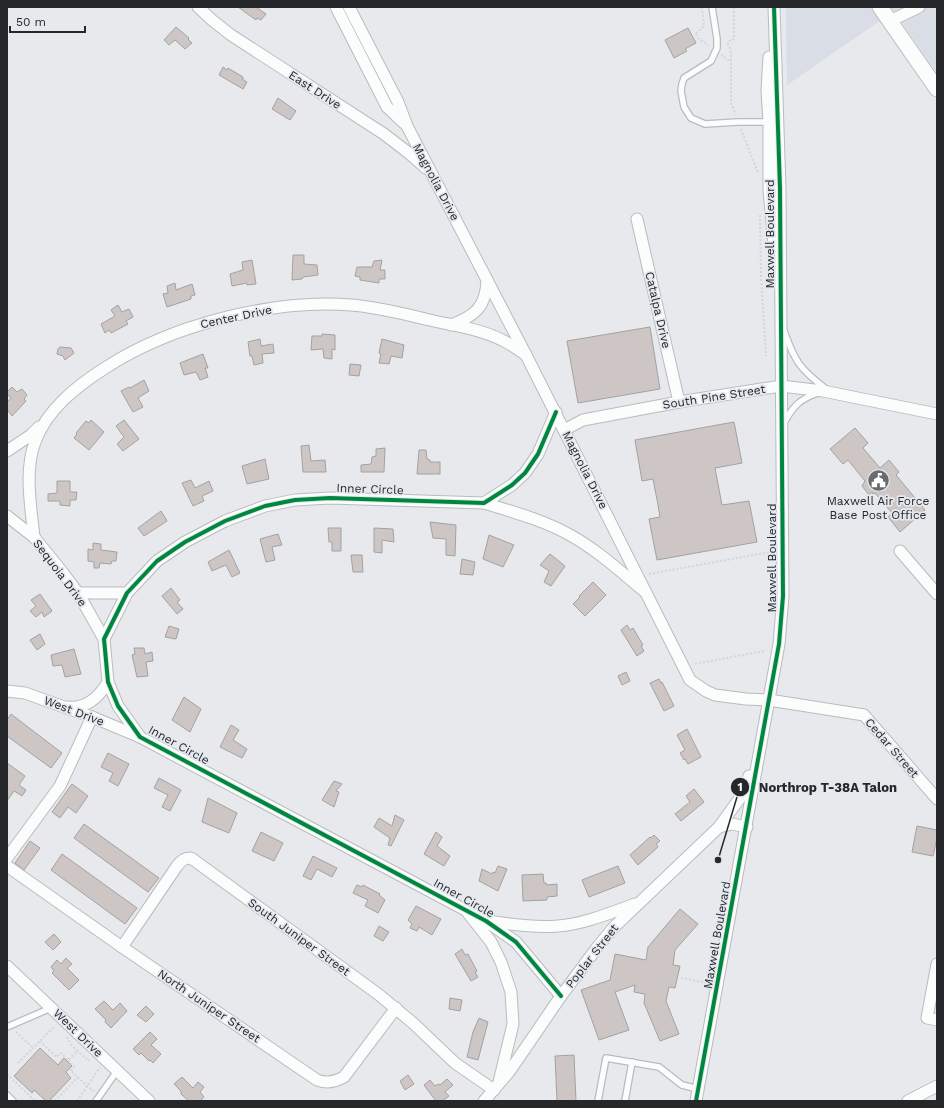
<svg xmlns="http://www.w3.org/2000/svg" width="944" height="1108" font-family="'Work Sans',sans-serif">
	<rect width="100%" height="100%" fill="#e7e9ec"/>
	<path fill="#d8dde6" d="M786,7h151v66l-43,-62 -107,74z"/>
	<g fill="#cec6c5" stroke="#a2a2a2">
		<path d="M238,7h18l10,7 -5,6 -4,-2 -1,2z"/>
		<path d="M176,27l13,11 -1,1 4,4 -7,6 -10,-9 -6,5 -5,-5z"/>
		<path d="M688,28l8,15 -11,6 2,2 -13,7 -9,-18z"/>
		<path d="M223,67l4,3 1,-2 15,9v3l4,2 -4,7 -24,-14z"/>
		<path d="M278,98l18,13 -6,9 -18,-11z"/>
		<path d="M293,255h11v9l13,1 1,10 -15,2 -1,2 -10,1z"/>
		<path d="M252,260l4,24 -9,1v-2l-15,3 -2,-12 13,-4 -1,-8z"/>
		<path d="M382,260l-2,10h5v9h-6v4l-19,-3v-3l-5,-1 2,-9h15l2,-6z"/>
		<path d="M175,283l1,7 16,-6 3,11 -4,1v3l-24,8 -4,-13 5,-1 -1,-7z"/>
		<path d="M118,305l4,7 7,-3 4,8 -7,4 2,3 -17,9 -2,-3 -4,3 -4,-9 14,-8 -4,-6z"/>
		<path d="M650,327l10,62 -82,14 -11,-62z"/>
		<path d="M322,334l13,1v15l-3,-1v10l-8,-1 -1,-9 -12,1 1,-14h10z"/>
		<path d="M260,339l1,7 12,-2 1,9 -12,1 1,9 -9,2 -2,-9h-2l-2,-14z"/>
		<path d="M382,339l22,6 -2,13 -11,-2 -2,8 -10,-1 2,-9 -2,-1z"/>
		<path d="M60,347l11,1 3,5 -9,7 -2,-4 -6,-2 1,-5z"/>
		<path d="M203,354l5,14h-3l3,9 -8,3 -4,-8 -12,3 -4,-12z"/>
		<path d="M350,364l11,1 -2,11 -10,-1z"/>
		<path d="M144,380l5,11 -11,7 5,9 -10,5 -12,-21 8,-4 1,1z"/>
		<path d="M12,387l5,5 5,-3 5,6 -3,4 2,2 -14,15 -5,-7v-7l4,-4 -4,-4v-2z"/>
		<path d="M91,420l13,12 -15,18 -15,-12 3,-4 -1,-1 10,-12 3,2z"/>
		<path d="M124,420l15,19 -16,12 -6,-7 7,-7 -8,-11z"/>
		<path d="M734,422l8,41 -27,5 7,37 27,-4 8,41 -100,18 -8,-41 11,-2 -2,-12 -5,-26 -11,2 -7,-41z"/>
		<path d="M855,428l13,15 -5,5 17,20 9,-8 10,12 -3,3 29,35 -25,22 -12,-15 4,-4 -17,-20 -2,1 -1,-2 -3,3 -7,-9 3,-5 -17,-21 -5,4 -13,-15z"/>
		<path d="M309,445l2,16 14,-1 1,12h-23l-2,-26z"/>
		<path d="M385,448l-1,24h-23v-7l10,-1 1,-7 4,-1v-7z"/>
		<path d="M419,450h7l1,9 3,1v2h10v12h-23z"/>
		<path d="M265,459l4,20 -22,5 -5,-18z"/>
		<path d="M191,480l4,8 14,-7 4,10 -11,5 2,5 -11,5 -11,-23z"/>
		<path d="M57,481h13v11h7l-1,8h-6v6l-10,-1v-4h-12v-7l9,-1z"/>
		<path d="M161,511l6,10 -23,15 -6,-8z"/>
		<path d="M430,522l26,3 -1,31 -9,-1v-16l-13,-1z"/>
		<path d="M328,528h13v23h-9v-9h-3z"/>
		<path d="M374,528l19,1 1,13 -12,-2v13l-8,-1z"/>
		<path d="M278,534l4,11 -10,2 3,13 -9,2 -6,-23z"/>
		<path d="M489,535l25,10 -11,22 -20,-8z"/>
		<path d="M93,543l8,1v6l16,2 -1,9h-4l-1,3 -11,-1 -1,5h-5v-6l-6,-1v-12l5,1z"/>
		<path d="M229,550l11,23 -8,4 -6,-12 -14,6 -4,-9z"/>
		<path d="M550,554l15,12 -14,20 -7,-4 5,-11 -9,-6z"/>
		<path d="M351,555h11l1,17h-10z"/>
		<path d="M462,559l13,3 -2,13 -13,-1z"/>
		<path d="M593,582l13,13 -21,21 -12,-12 7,-7 -1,-1z"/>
		<path d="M171,588l9,12 -3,2 6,7 -6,5 -15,-18z"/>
		<path d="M40,594l12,17 -8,6 -2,-5 -6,5 -6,-6 6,-5 -5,-6z"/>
		<path d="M627,625l3,5 3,-2 10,17 -2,1 3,5 -7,5 -16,-26z"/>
		<path d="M169,626l10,3 -3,10 -11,-2z"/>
		<path d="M40,634l5,10 -8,6 -7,-10z"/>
		<path d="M134,648h10l1,6 7,-2 1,9 -7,1 2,14 -11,1 -5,-22 3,-1z"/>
		<path d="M74,649l7,25 -16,3 -3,-12 -9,1 -2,-11z"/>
		<path d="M626,672l4,9 -8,4 -4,-9z"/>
		<path d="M659,679l2,4 1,-1 12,24 -10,5 -14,-28z"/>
		<path d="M184,697l17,12 -11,23 -18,-12z"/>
		<path d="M11,714l51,39 -11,15 -44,-32v-16z"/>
		<path d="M231,725l8,5 -6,10 14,9 -5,9 -22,-11z"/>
		<path d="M687,729l14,28 -13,7 -3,-5 -1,1 -4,-7 5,-3 -8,-15z"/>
		<path d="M108,753l21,11 -11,22 -9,-5 4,-8 -12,-6z"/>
		<path d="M7,763l18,13 -6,9 7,5 -4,6 -8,-5 -7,10z"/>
		<path d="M159,778l22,12 -11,21 -8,-4 6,-12 -14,-7z"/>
		<path d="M334,781l8,3 -6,7 3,1 -5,15 -12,-7z"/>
		<path d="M72,784l16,12 -12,17 -8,-6 -8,11 -8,-6z"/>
		<path d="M694,789l10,13 -23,19 -6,-7 15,-12 -4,-6z"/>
		<path d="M208,798l29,15 -8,20 -27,-11z"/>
		<path d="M395,815l9,5 -13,26 -3,-1 2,-7 -16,-11 5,-9 13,8z"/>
		<path d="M84,824l75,54 -11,14 -74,-54z"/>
		<path d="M917,826l20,4v8l-4,18 -21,-4z"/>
		<path d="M261,832l22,11 -9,18 -22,-10z"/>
		<path d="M436,832l6,5 -5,9 13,10 -6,10 -20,-12z"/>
		<path d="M654,835l6,6 -4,3 2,3 -20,18 -8,-10 20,-18 1,1z"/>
		<path d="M30,841l10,7 -16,22 -9,-7z"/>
		<path d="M62,854l75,54 -12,16 -74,-54z"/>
		<path d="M313,856l24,12 -5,9 -15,-8 -6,11 -8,-4z"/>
		<path d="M498,866l9,3 -9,22 -19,-10 3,-12 10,5 1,-2 2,1z"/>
		<path d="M618,866l7,17 -36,14 -7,-17z"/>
		<path d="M543,874l1,9h2l1,2 10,-1v12l-10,1v3l-24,1 -1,-26z"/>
		<path d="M357,885l5,2 1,-2 17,9 -1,1 6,5 -7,13 -13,-7 3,-6 -15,-7z"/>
		<path d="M416,906l25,13 -9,16 -13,-8 -2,4 -7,-3 2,-4 -4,-4z"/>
		<path d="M680,909l18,15 -23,26 -2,15 7,1 -5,22 -6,-1 -3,14 13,33 -19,7 -16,-38 1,-9 -11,-2 1,-7 -20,7 14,38 -30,10 -18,-50 29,-10 5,-26 31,6 2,-13z"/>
		<path d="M379,926l10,6 -6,9 -9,-5z"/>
		<path d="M54,934l7,8 -8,8 -8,-8z"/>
		<path d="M462,949l3,6 3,-1 9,17 -2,1 3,5 -7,4 -16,-27z"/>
		<path d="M66,958l6,6 -5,4 12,12 -10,10 -17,-17 2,-2 -3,-4 6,-7 4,4z"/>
		<path d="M450,998l12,2 -2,11 -11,-2z"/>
		<path d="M104,1001l9,9 7,-7 7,8 -16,17 -6,-6 1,-2 -11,-11z"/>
		<path d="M146,1006l8,8 -8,8 -9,-7z"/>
		<path d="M479,1018l9,4 -10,38 -11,-3 6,-25z"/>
		<path d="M150,1032l7,7 -6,6 10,9 -8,9 -3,-3 -1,1 -8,-8 -2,2 -6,-6z"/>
		<path d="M40,1048l18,17 6,-7 8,8 -6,6 5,6 -22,23h-3l-12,-11 -2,3 -18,-17z"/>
		<path d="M574,1055l2,46h-19l-2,-45z"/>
		<path d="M408,1075l6,9 -9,6 -5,-9z"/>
		<path d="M182,1077l11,11 5,-6 6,5 -4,5 4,5 -4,4h-11l-8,-7v-3l-7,-7z"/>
		<path d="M447,1079l6,6 -8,7 4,4 -7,5h-6l-12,-16 6,-5 5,6 3,-2 2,1z"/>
	</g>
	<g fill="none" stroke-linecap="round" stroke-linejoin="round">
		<defs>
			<g id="lane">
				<path d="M712,7l5,32v9l-6,13 -27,17 -2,6 -1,7 3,16 7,11 14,6 33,-2h31"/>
				<path d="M784,331c11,31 16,38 42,58"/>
				<path d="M784,423c9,-17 16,-24 34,-30"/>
				<path d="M7,1027l44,-19"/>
				<path d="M7,1095l6,6"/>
				<path d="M96,1101l21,-30"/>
				<path d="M598,1101l8,-43 53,9 23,18 16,4"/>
				<path d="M625,1101l7,-39"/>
			</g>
			<g id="street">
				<path d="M198,7l14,13 19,15 153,99 26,20 16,14"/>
				<path d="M336,7l51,100 17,16"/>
				<path d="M349,7l49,95 9,24 119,229 164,325 16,11 9,4 31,4 23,1 95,15 73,84"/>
				<path d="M890,21l29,-14"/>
				<path d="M769,57l-2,33 2,32v68l5,55"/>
				<path d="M637,219l42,183"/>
				<path d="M451,325c24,-9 35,-18 36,-45"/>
				<path d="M556,412l-18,42 -13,19 -13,12 -28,18 -154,-5 -35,2 -30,6 -40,15 -40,21 -28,19 -30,32 -23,46 4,43 10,24 22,31 346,184 30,21 45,54"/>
				<path d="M564,430l19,-10 96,-18 102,-16 42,5 114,23"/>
				<path d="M7,451l24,-16 8,-8"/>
				<path d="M484,503c29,9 59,17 86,32 27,15 50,36 74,56"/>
				<path d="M7,516l27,21 29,36 15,20 26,46"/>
				<path d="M34,537c-3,-30 -10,-66 1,-95 12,-33 42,-56 70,-74 66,-43 167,-69 246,-63 27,2 53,9 79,15 24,6 52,9 74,21 8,4 15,9 22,14"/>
				<path d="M900,551l37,43"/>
				<path d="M78,593h49"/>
				<path d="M7,691l18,2 67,24 48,20"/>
				<path d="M68,707c19,2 31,-10 40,-25"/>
				<path d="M719,827l26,-36 4,-15"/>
				<path d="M7,858l53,-72 32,-69"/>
				<path d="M7,866l115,81 195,133c10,4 18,2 27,-3l52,-69"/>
				<path d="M468,913l23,29 10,20 10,30 2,32 -14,58"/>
				<path d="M487,921c24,3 47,7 71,5 26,-2 52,-13 77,-22"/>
				<path d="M122,947l55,-81c4,-5 7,-8 14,-8l187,136 35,29 42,40 39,27"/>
				<path d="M937,964l-10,54 10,2"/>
				<path d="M7,966l142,135"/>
				<path d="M484,1101l25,-29 52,-76 35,-47 17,-21 106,-101 13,-3 15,3"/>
				<path d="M696,1101l83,-457 4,-48 -3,-407 -6,-182"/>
				<path d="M908,1101l29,-15"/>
			</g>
			<path id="secondary" d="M880,7l57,82"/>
		</defs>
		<use href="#lane" stroke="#babbbe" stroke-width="8"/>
		<use href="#street" stroke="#babbbe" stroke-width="13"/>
		<use href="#secondary" stroke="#babbbe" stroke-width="17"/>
		<g stroke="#d4d5d6" stroke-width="2" stroke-dasharray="2 2" stroke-linecap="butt">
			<path d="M702,7l2,19 -9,8 4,5 10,7"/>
			<path d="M734,7v32l-4,1 -2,4 3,6v53l5,12"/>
			<path d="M721,55l10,7"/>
			<path d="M741,129l17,44"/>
			<path d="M760,215l1,60 5,81"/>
			<path d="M649,574l121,-22"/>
			<path d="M695,664l69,-13"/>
			<path d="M681,978l26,5"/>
			<path d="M16,1032l17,16"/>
			<path d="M67,1037c3,9 14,17 21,23h2"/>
			<path d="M40,1041l16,16 5,-4 7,7 10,-9"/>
			<path d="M68,1060l6,7 -3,4"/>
			<path d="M18,1063l37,-37"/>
			<path d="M69,1069l18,17 7,5"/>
			<path d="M7,1074l28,27"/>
			<path d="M55,1101l23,-24"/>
			<path d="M77,1101l23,-34"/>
		</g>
		<use href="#lane" stroke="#fbfcfc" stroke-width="5.5"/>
		<use href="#street" stroke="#fbfcfc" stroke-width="11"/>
		<use href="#secondary" stroke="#fbfcfc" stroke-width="15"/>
		<defs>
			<g id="cycleway">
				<path d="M556,412l-18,42 -13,19 -13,12 -28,18 -154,-5 -35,2 -30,6 -40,15 -40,21 -28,19 -30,32 -23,46 4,43 10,24 22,31 346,184 30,21 45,54"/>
				<path d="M696,1101l83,-457 4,-48 -3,-407 -6,-182"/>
			</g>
		</defs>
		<use href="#cycleway" stroke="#e4e8ef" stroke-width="6"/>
		<use href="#cycleway" stroke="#00873e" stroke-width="4"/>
	</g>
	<defs>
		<symbol id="civic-disc" viewBox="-11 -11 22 22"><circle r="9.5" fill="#696b6e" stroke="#e4e8ef"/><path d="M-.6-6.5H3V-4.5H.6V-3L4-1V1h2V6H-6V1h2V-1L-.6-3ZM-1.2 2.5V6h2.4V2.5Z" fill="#fff"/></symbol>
	</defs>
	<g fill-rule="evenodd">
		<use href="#civic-disc" x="866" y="468" width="25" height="25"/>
	</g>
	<g text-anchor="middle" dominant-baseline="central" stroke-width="3.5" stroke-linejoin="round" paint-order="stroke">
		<g font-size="12" fill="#25272a" stroke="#e4e8ef">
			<text transform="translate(315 90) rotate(33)">East Drive</text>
			<text transform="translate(436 182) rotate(62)">Magnolia Drive</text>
			<text transform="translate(770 234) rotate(-90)">Maxwell Boulevard</text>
			<text transform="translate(658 310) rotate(77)">Catalpa Drive</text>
			<text transform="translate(236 317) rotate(-12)">Center Drive</text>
			<text transform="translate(714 397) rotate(-9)">South Pine Street</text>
			<text transform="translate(585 470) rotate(63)">Magnolia Drive</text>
			<text transform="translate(370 489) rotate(2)">Inner Circle</text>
			<text transform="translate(772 558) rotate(-90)">Maxwell Boulevard</text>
			<text transform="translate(60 573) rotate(53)">Sequoia Drive</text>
			<text transform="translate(74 711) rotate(21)">West Drive</text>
			<text transform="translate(179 745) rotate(29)">Inner Circle</text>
			<text transform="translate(892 748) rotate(49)">Cedar Street</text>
			<text transform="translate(464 898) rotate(29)">Inner Circle</text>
			<text transform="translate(717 935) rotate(-80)">Maxwell Boulevard</text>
			<text transform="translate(299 937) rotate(36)">South Juniper Street</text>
			<text transform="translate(592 956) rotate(-52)">Poplar Street</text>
			<text transform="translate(209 1006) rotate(34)">North Juniper Street</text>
			<text transform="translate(78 1033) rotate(44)">West Drive</text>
		</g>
		<g font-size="12" fill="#25272a" stroke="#e4e8ef">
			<text x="878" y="501">Maxwell Air Force<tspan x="878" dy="14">Base Post Office</tspan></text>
		</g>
	</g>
	<path fill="none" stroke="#25272a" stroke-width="1.5" d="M718 860L740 787"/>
	<g fill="#25272a" stroke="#e4e8ef" stroke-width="1.5">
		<circle cx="718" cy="860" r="4"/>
		<circle cx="740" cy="787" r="10"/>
	</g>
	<g font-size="12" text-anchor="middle" font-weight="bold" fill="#fff">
		<text x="740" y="791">1</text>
	</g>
	<g font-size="13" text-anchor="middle" font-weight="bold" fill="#25272a" stroke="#e4e8ef" stroke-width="3.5" stroke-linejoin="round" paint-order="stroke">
		<text x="828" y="792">Northrop T-38A Talon</text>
	</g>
	<rect width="944" height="1108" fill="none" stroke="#25272a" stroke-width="16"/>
	<path d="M10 26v6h75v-6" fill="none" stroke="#25272a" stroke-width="2"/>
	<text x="16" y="26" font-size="12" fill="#25272a" stroke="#e4e8ef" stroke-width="3" paint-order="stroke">50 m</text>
</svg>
